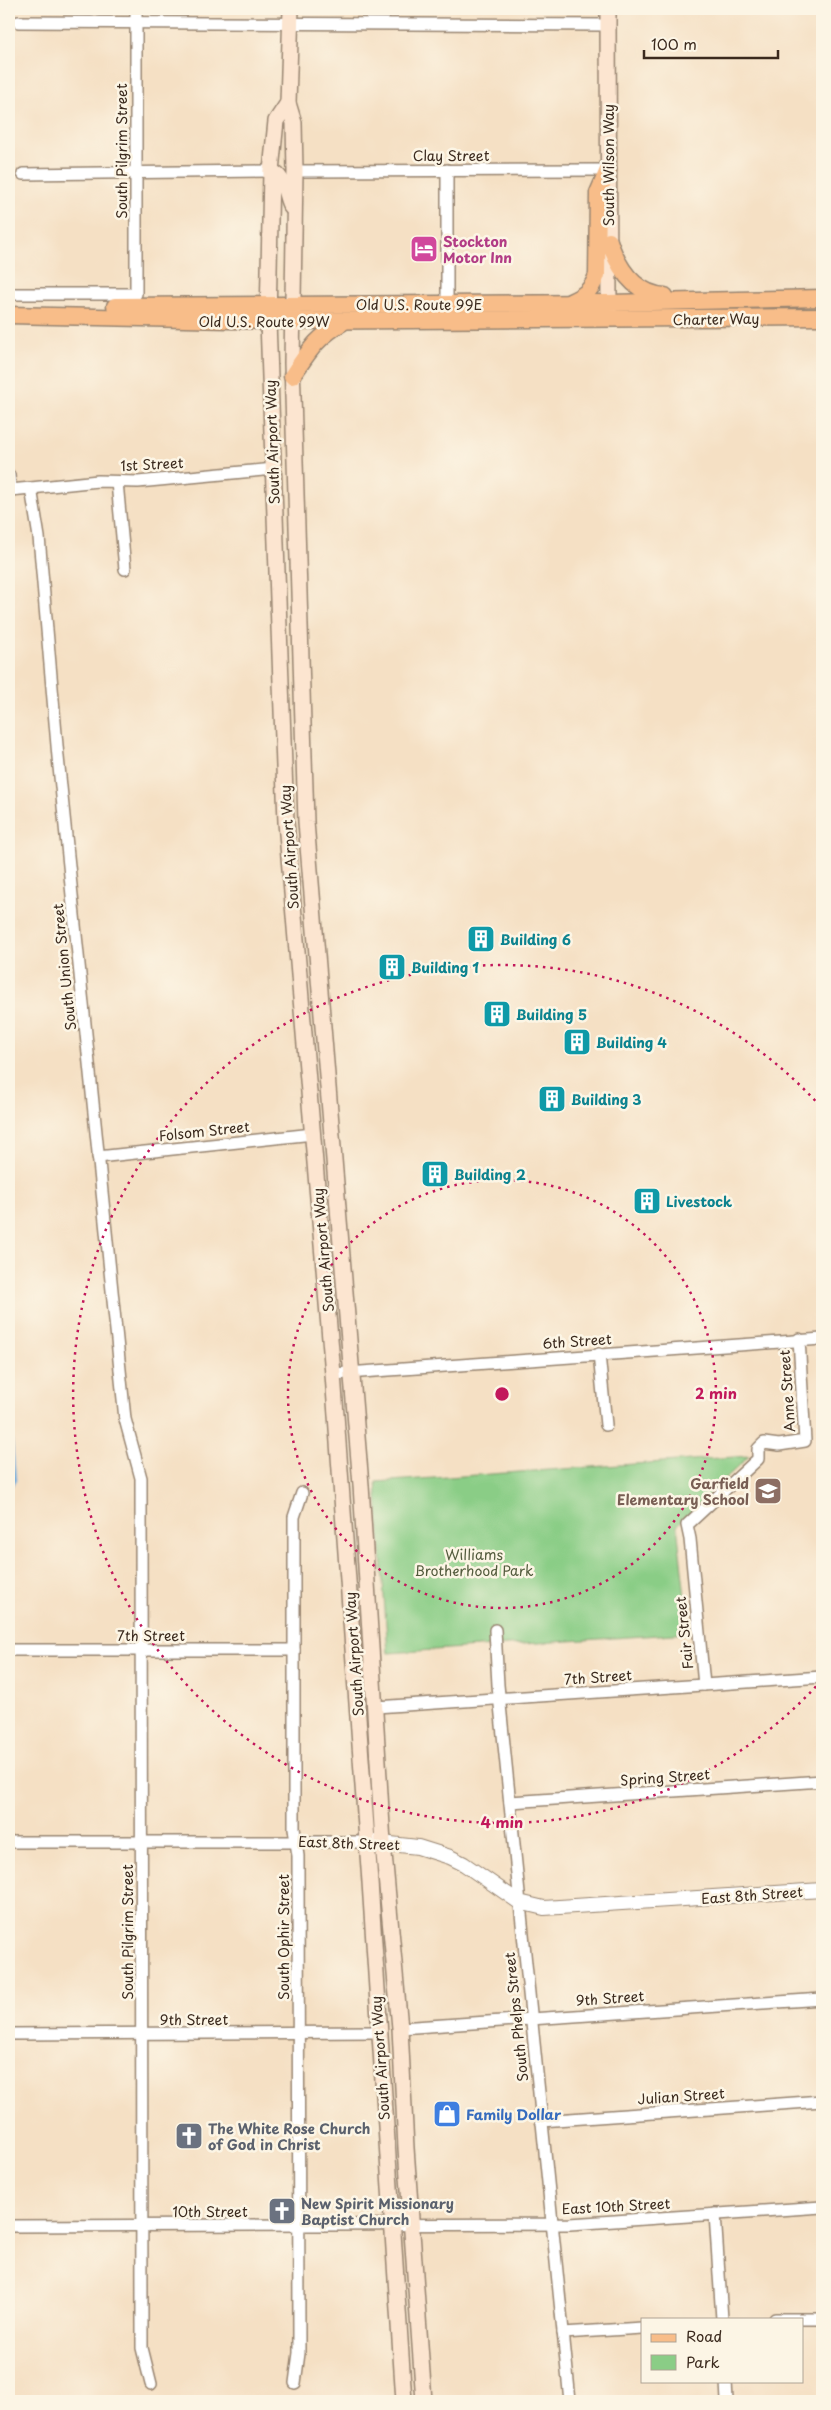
<svg xmlns="http://www.w3.org/2000/svg" width="831" height="2410" font-family="'Playpen Sans',sans-serif">
	<rect width="100%" height="100%" fill="#fcf5e5"/>
	<filter id="ink" filterUnits="userSpaceOnUse"><feTurbulence type="fractalNoise" baseFrequency=".02" numOctaves="2"/><feDisplacementMap in="SourceGraphic" scale="10" xChannelSelector="R" yChannelSelector="G"/><feConvolveMatrix kernelMatrix="1 2 1 2 8 2 1 2 1" color-interpolation-filters="sRGB"/></filter>
	<filter id="wash" filterUnits="userSpaceOnUse"><feTurbulence type="fractalNoise" baseFrequency=".0096" numOctaves="4" result="noise"/><feDisplacementMap in="SourceGraphic" scale="20" xChannelSelector="R" yChannelSelector="G"/><feGaussianBlur stdDeviation="1.12" result="paint"/><feColorMatrix in="noise" values="0 0 0 0 0 0 0 0 0 0 0 0 0 0 0 0 0 1.4 0 .05"/><feComposite in="paint" operator="in"/></filter>
	<g filter="url(#wash)">
		<rect width="100%" height="100%" fill="#f5e0c4"/>
		<path fill="#8acd86" stroke="#627c52" d="M749,1456l-72,69 12,108 -301,20 -12,-171z"/>
		<g fill="none" stroke-linecap="round" stroke-linejoin="round">
			<path stroke="#6aaddf" stroke-width="2.5" d="M9,1410l6,70 -6,9"/>
		</g>
	</g>
	<g filter="url(#ink)">
		<g fill="none" stroke-linecap="round" stroke-linejoin="round">
			<defs>
				<g id="minor">
					<path d="M18,22l590,3"/>
					<path d="M295,171l313,-1"/>
					<path d="M23,174l248,-3"/>
					<path d="M9,294h127v-285"/>
					<path d="M447,311v-141"/>
					<path d="M9,475l1,15 21,-2 8,49 19,220 67,662 16,59 1,870 9,36"/>
					<path d="M117,482l8,87"/>
					<path d="M31,488l67,-7 40,1 136,-13"/>
					<path d="M98,1157l215,-23"/>
					<path d="M599,1354l7,71"/>
					<path d="M333,1374l489,-35"/>
					<path d="M495,1630l3,55 72,716"/>
					<path d="M9,1650h285"/>
					<path d="M704,1685l-14,-146 -3,-14 71,-66v-10l6,-6 15,2 26,-4 -6,-102"/>
					<path d="M376,1707l446,-30"/>
					<path d="M510,1802l312,-21"/>
					<path d="M9,1842h358"/>
					<path d="M400,2028l422,-29"/>
					<path d="M9,2034l370,-2"/>
					<path d="M541,2121l281,-20"/>
					<path d="M715,2214l7,105"/>
					<path d="M9,2226l561,-2 252,-17"/>
					<path d="M775,2319h47"/>
					<path d="M563,2333l79,-5"/>
					<path d="M726,2381l1,20"/>
					<path d="M295,2383l4,-30 -1,-497 -4,-28v-311l8,-24"/>
				</g>
				<path id="tertiary" d="M372,1842l46,5 32,10 14,7 55,38 25,6 278,-18"/>
				<g id="secondary">
					<path d="M291,9l-3,94 6,20 1,48 -3,192 14,459 55,663 22,358 17,185 6,120 18,253"/>
					<path d="M608,9l1,306"/>
					<path d="M288,103l-12,18 -5,50 -3,150 18,501 47,552 37,508 34,519"/>
					<path d="M271,171c15,6 13,23 20,36"/>
				</g>
				<g id="primary">
					<path d="M609,241c9,27 25,53 56,55"/>
					<path d="M570,302c14,-6 22,-12 27,-27l1,-82 10,-23"/>
					<path d="M115,306l494,-3 213,-5"/>
					<path d="M9,315l259,6 554,-4"/>
					<path d="M292,376c18,-26 23,-37 51,-54"/>
				</g>
			</defs>
			<use href="#minor" stroke="#988571" stroke-width="14"/>
			<use href="#tertiary" stroke="#988571" stroke-width="16"/>
			<use href="#secondary" stroke="#988571" stroke-width="18"/>
			<use href="#primary" stroke="#988571" stroke-width="19"/>
			<use href="#minor" stroke="#fff" stroke-width="11"/>
			<use href="#tertiary" stroke="#fff" stroke-width="14"/>
			<use href="#secondary" stroke="#fce5d0" stroke-width="15"/>
			<use href="#primary" stroke="#f8bd89" stroke-width="16"/>
		</g>
	</g>
	<g fill="none" stroke="#c2185b" stroke-width="2.5" stroke-dasharray="2.5 5">
		<circle cx="502" cy="1394" r="214"/>
		<path d="M821 1681A429 429 0 1 1 821 1107"/>
	</g>
	<defs>
		<symbol id="hotel-square" viewBox="-11 -11 22 22"><rect x="-9" y="-9" width="18" height="18" rx="4" fill="#d1479c" stroke="#fcf5e5"/><path d="M-6-4.5h1.5V1H6V5H4.5V3h-9V5H-6ZM-4 0a1.8 1.8 0 1 1 3.6 0ZM.5 0V-2.5h3Q6-2.5 6 0Z" fill="#fff"/></symbol>
		<symbol id="building-square" viewBox="-11 -11 22 22"><rect x="-9" y="-9" width="18" height="18" rx="4" fill="#0f9aa8" stroke="#fcf5e5"/><path d="M-4-6H4V6H1V3H-1V6H-4ZM-2.5-4.3h1.7v1.8h-1.7ZM.8-4.3h1.7v1.8H.8ZM-2.5-1h1.7V.8h-1.7ZM.8-1h1.7V.8H.8Z" fill="#fff"/></symbol>
		<symbol id="school-square" viewBox="-11 -11 22 22"><rect x="-9" y="-9" width="18" height="18" rx="4" fill="#8d6e63" stroke="#fcf5e5"/><path d="M0-5L7-2L0 1L-7-2ZM-4 1L0 2.5L4 1V4Q0 6-4 4Z" fill="#fff"/></symbol>
		<symbol id="shop-square" viewBox="-11 -11 22 22"><rect x="-9" y="-9" width="18" height="18" rx="4" fill="#3f7fe0" stroke="#fcf5e5"/><path d="M-5-2.5h2.3a2.7 3.5 0 0 1 5.4 0H5L5.5 6h-11ZM-1.5-2.5h3a1.5 2.3 0 0 0-3 0Z" fill="#fff"/></symbol>
		<symbol id="church-square" viewBox="-11 -11 22 22"><rect x="-9" y="-9" width="18" height="18" rx="4" fill="#6b7280" stroke="#fcf5e5"/><path d="M-1.2-6h2.4v3.5h3.3v2.4h-3.3V6h-2.4V-.1h-3.3v-2.4h3.3Z" fill="#fff"/></symbol>
	</defs>
	<g fill-rule="evenodd">
		<use href="#hotel-square" x="408" y="233" width="32" height="32"/>
		<use href="#building-square" x="465" y="923" width="32" height="32"/>
		<use href="#building-square" x="376" y="951" width="32" height="32"/>
		<use href="#building-square" x="481" y="998" width="32" height="32"/>
		<use href="#building-square" x="561" y="1026" width="32" height="32"/>
		<use href="#building-square" x="536" y="1083" width="32" height="32"/>
		<use href="#building-square" x="419" y="1158" width="32" height="32"/>
		<use href="#building-square" x="631" y="1185" width="32" height="32"/>
		<use href="#school-square" x="752" y="1475" width="32" height="32"/>
		<use href="#shop-square" x="431" y="2098" width="32" height="32"/>
		<use href="#church-square" x="173" y="2120" width="32" height="32"/>
		<use href="#church-square" x="266" y="2195" width="32" height="32"/>
	</g>
	<g text-anchor="middle" dominant-baseline="central" stroke-width="5" stroke-linejoin="round" paint-order="stroke">
		<g font-size="14" fill="#3b2a1e" stroke="#fcf5e5">
			<text transform="translate(121 151) rotate(-90)">South Pilgrim Street</text>
			<text x="451" y="155">Clay Street</text>
			<text transform="translate(608 165) rotate(-90)">South Wilson Way</text>
			<text x="419" y="304">Old U.S. Route 99E</text>
			<text transform="translate(716 319) rotate(-1)">Charter Way</text>
			<text x="264" y="321">Old U.S. Route 99W</text>
			<text transform="translate(272 442) rotate(-92)">South Airport Way</text>
			<text transform="translate(152 464) rotate(-3)">1st Street</text>
			<text transform="translate(289 847) rotate(-94)">South Airport Way</text>
			<text transform="translate(64 967) rotate(-96)">South Union Street</text>
			<text transform="translate(204 1131) rotate(-6)">Folsom Street</text>
			<text transform="translate(323 1250) rotate(-95)">South Airport Way</text>
			<text transform="translate(577 1341) rotate(-4)">6th Street</text>
			<text transform="translate(787 1391) rotate(-94)">Anne Street</text>
			<text transform="translate(684 1633) rotate(-96)">Fair Street</text>
			<text x="151" y="1635">7th Street</text>
			<text transform="translate(354 1654) rotate(-94)">South Airport Way</text>
			<text transform="translate(598 1677) rotate(-4)">7th Street</text>
			<text transform="translate(665 1777) rotate(-4)">Spring Street</text>
			<text transform="translate(349 1843) rotate(2)">East 8th Street</text>
			<text transform="translate(752 1895) rotate(-4)">East 8th Street</text>
			<text transform="translate(127 1932) rotate(-90)">South Pilgrim Street</text>
			<text transform="translate(283 1937) rotate(-90)">South Ophir Street</text>
			<text transform="translate(610 1998) rotate(-4)">9th Street</text>
			<text transform="translate(516 2017) rotate(-96)">South Phelps Street</text>
			<text x="194" y="2019">9th Street</text>
			<text transform="translate(380 2058) rotate(-94)">South Airport Way</text>
			<text transform="translate(681 2096) rotate(-4)">Julian Street</text>
			<text transform="translate(616 2206) rotate(-3)">East 10th Street</text>
			<text x="210" y="2211">10th Street</text>
		</g>
		<g font-size="14" font-weight="bold" fill="#b23c85" stroke="#fcf5e5" text-anchor="start">
			<text x="443" y="241">Stockton<tspan x="443" dy="16">Motor Inn</tspan></text>
		</g>
		<g font-size="14" font-weight="bold" fill="#0d838f" stroke="#fcf5e5" text-anchor="start">
			<text x="500" y="939">Building 6</text>
			<text x="411" y="967">Building 1</text>
			<text x="516" y="1014">Building 5</text>
			<text x="596" y="1042">Building 4</text>
			<text x="571" y="1099">Building 3</text>
			<text x="454" y="1174">Building 2</text>
			<text x="666" y="1201">Livestock</text>
		</g>
		<g font-size="14" font-weight="bold" fill="#785e54" stroke="#fcf5e5" text-anchor="end">
			<text x="749" y="1483">Garfield<tspan x="749" dy="16">Elementary School</tspan></text>
		</g>
		<g font-size="14" fill="#535b3d" stroke="#fcf5e5">
			<text x="474" y="1554">Williams<tspan x="474" dy="16">Brotherhood Park</tspan></text>
		</g>
		<g font-size="14" font-weight="bold" fill="#366cbe" stroke="#fcf5e5" text-anchor="start">
			<text x="466" y="2114">Family Dollar</text>
		</g>
		<g font-size="14" font-weight="bold" fill="#5b616d" stroke="#fcf5e5" text-anchor="start">
			<text x="208" y="2128">The White Rose Church<tspan x="208" dy="16">of God in Christ</tspan></text>
			<text x="301" y="2203">New Spirit Missionary<tspan x="301" dy="16">Baptist Church</tspan></text>
		</g>
	</g>
	<circle cx="502" cy="1394" r="8" fill="#c2185b" stroke="#fcf5e5" stroke-width="2.5"/>
	<g font-size="15" text-anchor="middle" font-weight="bold" fill="#c2185b" stroke="#fcf5e5" stroke-width="5" stroke-linejoin="round" paint-order="stroke">
		<text x="716" y="1399">2 min</text>
		<text x="502" y="1828">4 min</text>
	</g>
	<rect width="831" height="2410" fill="none" stroke="#fcf5e5" stroke-width="30"/>
	<rect x="641" y="2318" width="162" height="65" fill="#fcf5e5" stroke="#afa495"/>
	<rect x="651" y="2334" width="25" height="8" fill="#f8bd89" stroke="#afa495"/>
	<text x="686" y="2342" font-size="15" fill="#3b2a1e">Road</text>
	<rect x="651" y="2355" width="25" height="15" fill="#8acd86" stroke="#afa495"/>
	<text x="686" y="2368" font-size="15" fill="#3b2a1e">Park</text>
	<path d="M644 50v8h134v-8" fill="none" stroke="#3b2a1e" stroke-width="2.5"/>
	<text x="651" y="50" font-size="15" fill="#3b2a1e" stroke="#fcf5e5" stroke-width="4" paint-order="stroke">100 m</text>
</svg>
